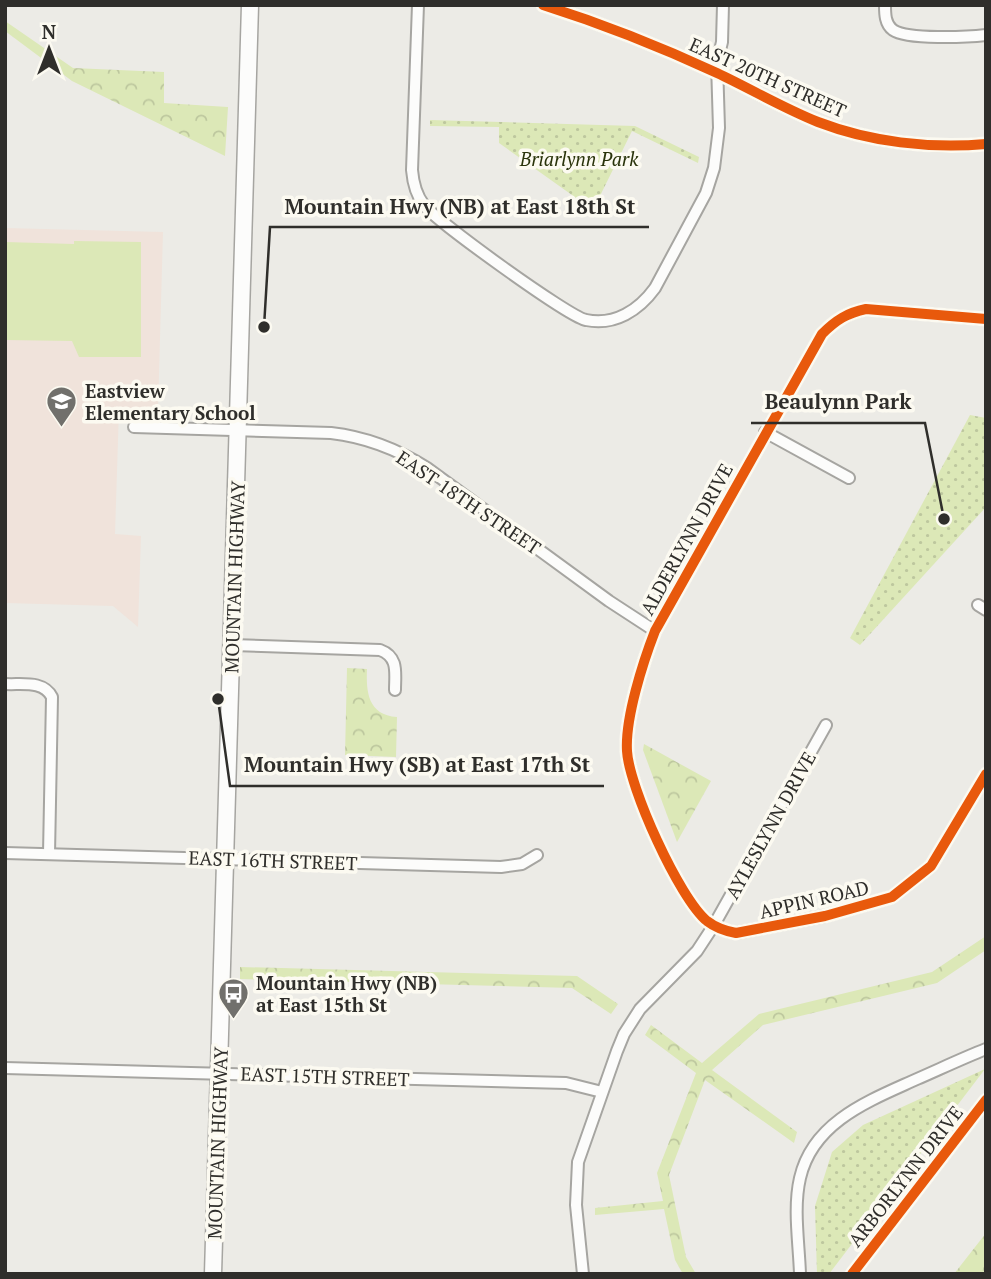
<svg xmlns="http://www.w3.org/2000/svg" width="991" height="1279" font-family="'PT Serif',serif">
	<defs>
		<pattern id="grass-dots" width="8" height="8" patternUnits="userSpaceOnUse" patternTransform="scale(1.75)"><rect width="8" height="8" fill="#dce8b7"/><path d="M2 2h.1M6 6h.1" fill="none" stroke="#bdc79e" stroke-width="1.8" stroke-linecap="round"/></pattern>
		<pattern id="forest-crowns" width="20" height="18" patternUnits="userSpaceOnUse" patternTransform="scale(1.75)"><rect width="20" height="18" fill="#dce8b7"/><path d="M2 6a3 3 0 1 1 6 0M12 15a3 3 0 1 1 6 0" fill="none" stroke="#bdc79e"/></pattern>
	</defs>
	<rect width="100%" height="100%" fill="#ecebe6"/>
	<path fill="#f0e3db" d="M5,228l158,4 -5,178 -39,-1 -4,125 26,2 -3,91 -25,-21 -108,-3z"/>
	<g fill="url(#grass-dots)">
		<path d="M430,120l205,6 64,31 -1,6 -66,-32 -39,79 -94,-67v-16l-69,-1z"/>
		<path d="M970,415l16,3v89l-126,138 -10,-7z"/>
		<path d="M985,1069l-156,205h-12l-2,-68 17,-54 31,-27z"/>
	</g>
	<g fill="url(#forest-crowns)">
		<path d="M5,21l68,47 91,4v31l64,4 -3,49 -153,-75 -67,-50z"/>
		<path d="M347,668l20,1c-1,23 1,46 30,48l-1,40 -51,-2z"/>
		<path d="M644,744l67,37 -34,61 -34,-92z"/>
		<path d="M986,936v14l-49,33 -174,42 -51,45 85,62 -3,11 -89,-63 -36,95 17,82 10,17h-13l-8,-14 -11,-51 -69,6v-7l68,-7 -6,-28 39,-100 -51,-38 6,-10 51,38 57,-49 173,-42z"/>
		<path d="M240,967l337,9 41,28 -7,10 -39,-26 -332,-9z"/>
		<path d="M986,1233v41h-32z"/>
	</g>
	<path fill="#dce8b7" d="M74,241l67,1v115h-62l-7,-16 -67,-1v-98l69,2z"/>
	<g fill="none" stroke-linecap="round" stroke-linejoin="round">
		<defs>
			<g id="minor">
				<path d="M418,5l-6,165c1,12 4,25 12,35 12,16 145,112 162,115 29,6 53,-10 69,-32l51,-95 8,-25 5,-40 -2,-65 5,-21 1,-37"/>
				<path d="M543,5c60,19 118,42 174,68 34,16 66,35 101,49 52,20 112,27 168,22"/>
				<path d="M885,5c0,9 0,19 8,25 14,10 75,7 93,5"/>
				<path d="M986,319l-120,-10c-19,4 -30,11 -44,25l-167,297c-12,31 -30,87 -28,120 2,36 52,147 80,170 9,7 18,10 29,12l89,-17 67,-19 39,-31 55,-92"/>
				<path d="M134,427l197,6c35,4 66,16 96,35l182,133 46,30"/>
				<path d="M765,432l84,46"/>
				<path d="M978,605l8,5"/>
				<path d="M232,645l148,5c19,7 15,23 15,40"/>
				<path d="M5,684c17,1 38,-4 47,13l-3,157"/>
				<path d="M5,853l496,14 21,-3 15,-9"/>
				<path d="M5,1068l561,15 36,9"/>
				<path d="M583,1274l-7,-69 2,-43 39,-111 7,-17 16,-25 57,-58 17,-26 112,-200"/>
				<path d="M800,1274c-1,-31 -7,-66 0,-96 13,-57 71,-78 117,-99 23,-10 46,-21 69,-30"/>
				<path d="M852,1274l134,-174"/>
			</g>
			<path id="secondary" d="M213,1274l37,-1269"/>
		</defs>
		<use href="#minor" stroke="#a6a5a1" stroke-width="14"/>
		<use href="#secondary" stroke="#a6a5a1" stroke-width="19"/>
		<use href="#minor" stroke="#fcfcfb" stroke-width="10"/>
		<use href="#secondary" stroke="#fcfcfb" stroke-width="16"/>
		<defs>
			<g id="cycleway">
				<path d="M543,5c60,19 118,42 174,68 34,16 66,35 101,49 52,20 112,27 168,22"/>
				<path d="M986,319l-120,-10c-19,4 -30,11 -44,25l-167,297c-12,31 -30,87 -28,120 2,36 52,147 80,170 9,7 18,10 29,12l89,-17 67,-19 39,-31 55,-92"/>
				<path d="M852,1274l134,-174"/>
			</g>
		</defs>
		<use href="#cycleway" stroke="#fcfaf1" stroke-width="15"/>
		<use href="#cycleway" stroke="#e8590c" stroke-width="10"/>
	</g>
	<defs>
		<symbol id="school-pin" viewBox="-11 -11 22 30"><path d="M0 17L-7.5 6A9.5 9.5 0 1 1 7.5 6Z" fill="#71706c" stroke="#fcfaf1"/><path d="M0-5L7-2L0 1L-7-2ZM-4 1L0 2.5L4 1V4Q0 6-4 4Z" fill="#fff"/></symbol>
		<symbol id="bus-pin" viewBox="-11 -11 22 30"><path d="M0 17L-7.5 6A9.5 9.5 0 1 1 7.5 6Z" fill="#71706c" stroke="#fcfaf1"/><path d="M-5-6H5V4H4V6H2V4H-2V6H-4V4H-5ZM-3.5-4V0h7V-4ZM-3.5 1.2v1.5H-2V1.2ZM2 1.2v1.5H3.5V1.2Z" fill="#fff"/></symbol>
	</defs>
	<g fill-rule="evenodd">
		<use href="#school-pin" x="44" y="384" width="35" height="47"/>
		<use href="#bus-pin" x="216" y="976" width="35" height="47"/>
	</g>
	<g text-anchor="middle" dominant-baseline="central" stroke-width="7" stroke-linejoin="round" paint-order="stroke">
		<g font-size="19" fill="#2f2e2b" stroke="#fcfaf1">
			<text transform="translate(768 77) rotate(24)">EAST 20TH STREET</text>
			<text transform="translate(469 502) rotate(34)">EAST 18TH STREET</text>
			<text transform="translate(686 539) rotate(-61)">ALDERLYNN DRIVE</text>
			<text transform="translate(234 577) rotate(-88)">MOUNTAIN HIGHWAY</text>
			<text transform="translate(770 825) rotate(-61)">AYLESLYNN DRIVE</text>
			<text transform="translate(273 860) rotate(2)">EAST 16TH STREET</text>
			<text transform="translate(814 899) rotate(-13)">APPIN ROAD</text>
			<text transform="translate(325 1076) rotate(2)">EAST 15TH STREET</text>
			<text transform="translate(217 1143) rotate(-88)">MOUNTAIN HIGHWAY</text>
			<text transform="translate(905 1176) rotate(-52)">ARBORLYNN DRIVE</text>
		</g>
		<g font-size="19" font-style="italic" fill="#29330a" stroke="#fcfaf1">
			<text x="579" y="158">Briarlynn Park</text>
		</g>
		<g font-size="19" font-weight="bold" fill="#2f2e2b" stroke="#fcfaf1" text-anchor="start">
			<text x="85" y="390">Eastview<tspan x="85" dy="22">Elementary School</tspan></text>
			<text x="256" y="982">Mountain Hwy (NB)<tspan x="256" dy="22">at East 15th St</tspan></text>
		</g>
	</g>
	<path fill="none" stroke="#2f2e2b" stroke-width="2.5" d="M264 327L270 227H649M944 519L925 423H751M218 699L230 786H604"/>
	<g fill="#2f2e2b" stroke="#fcfaf1" stroke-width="2.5">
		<circle cx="264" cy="327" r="7"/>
		<circle cx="944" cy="519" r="7"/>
		<circle cx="218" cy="699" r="7"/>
	</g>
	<g font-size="21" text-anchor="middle" font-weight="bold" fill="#2f2e2b" stroke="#fcfaf1" stroke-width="7" stroke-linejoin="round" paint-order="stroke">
		<text x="460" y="214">Mountain Hwy (NB) at East 18th St</text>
		<text x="838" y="409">Beaulynn Park</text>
		<text x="417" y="772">Mountain Hwy (SB) at East 17th St</text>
	</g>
	<rect width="991" height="1279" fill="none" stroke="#2f2e2b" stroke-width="14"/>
	<g transform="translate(49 49)" stroke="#fcfaf1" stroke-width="5" paint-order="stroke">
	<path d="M0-5L12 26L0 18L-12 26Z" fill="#2f2e2b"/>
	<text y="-10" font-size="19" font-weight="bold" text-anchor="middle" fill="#2f2e2b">N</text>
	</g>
</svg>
